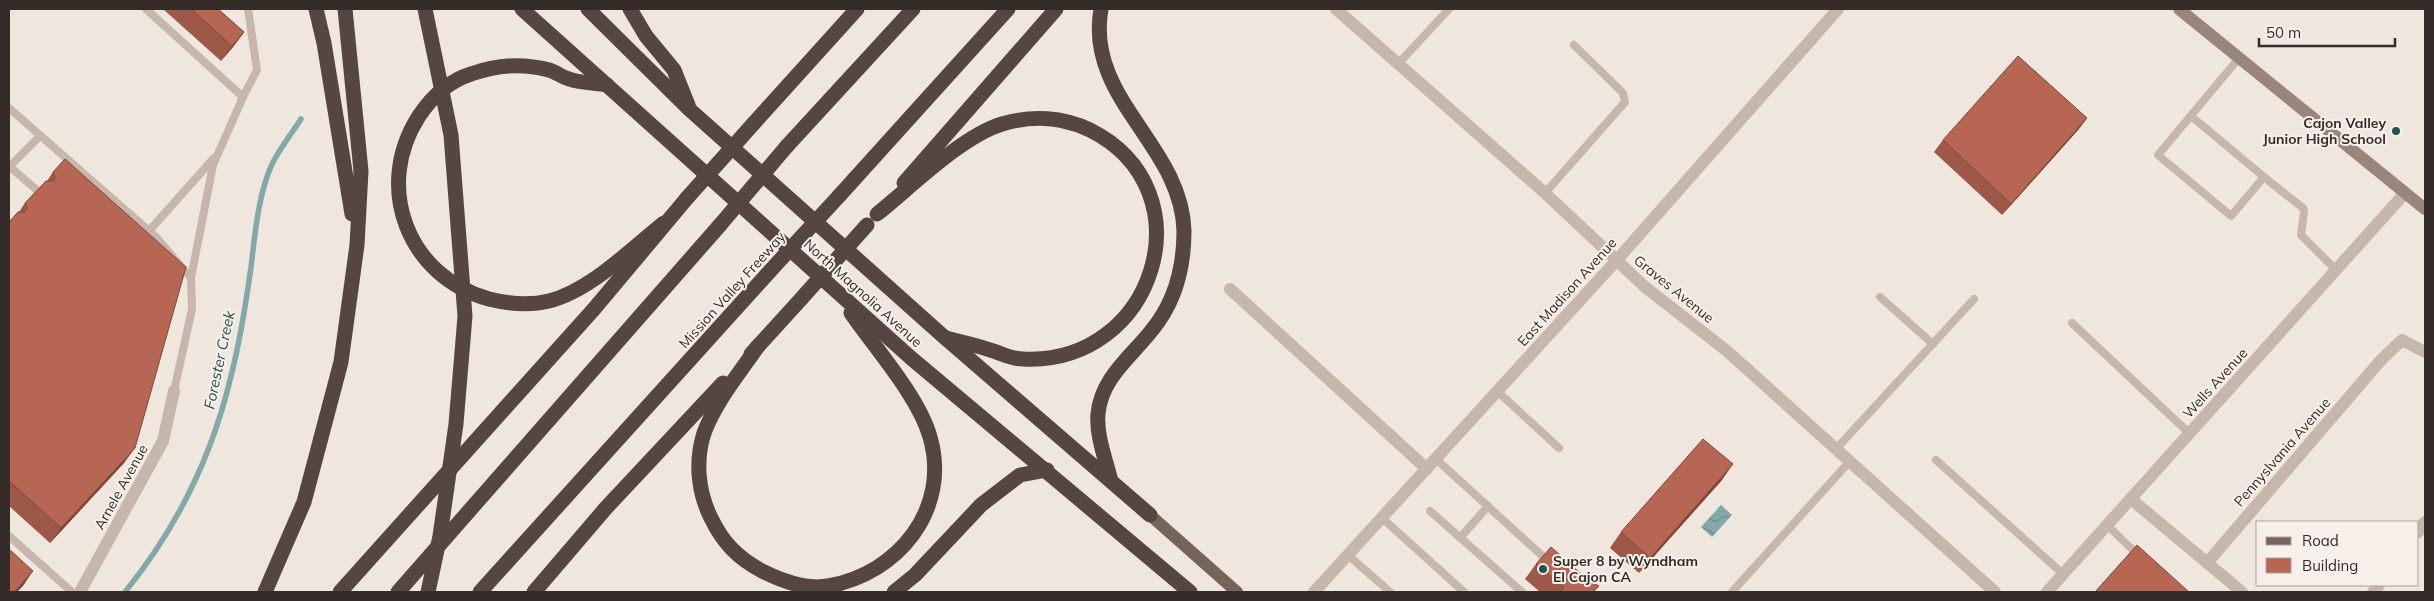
<svg xmlns="http://www.w3.org/2000/svg" width="2434" height="601" font-family="Mulish,sans-serif">
	<defs>
		<pattern id="water-waves" width="16" height="10" patternUnits="userSpaceOnUse" patternTransform="scale(1.25)"><rect width="16" height="10" fill="#80a9a8"/><path d="M0 5q4-4 8 0t8 0" fill="none" stroke="#6a8a89"/></pattern>
	</defs>
	<rect width="100%" height="100%" fill="#efe6de"/>
	<path fill="url(#water-waves)" d="M1721,505l11,10 -20,22 -11,-10z"/>
	<g fill="none" stroke-linecap="round" stroke-linejoin="round">
		<path stroke="#80a9a8" stroke-width="5.5" d="M125,592c52,-64 87,-135 106,-216 9,-35 15,-73 20,-109 4,-33 7,-72 21,-103 8,-16 20,-31 29,-45"/>
		<g stroke="#c6b6ab" stroke-width="8">
			<path d="M146,9l97,88 -30,68 -22,113"/>
			<path d="M2239,58l-81,97 73,61 33,-39 39,31 1,4 -3,23 35,35"/>
			<path d="M1398,64l51,-55"/>
			<path d="M243,97l14,-27 -9,-61"/>
			<path d="M9,108l147,129 35,41 1,31 -18,82"/>
			<path d="M2191,116l73,61"/>
			<path d="M9,166l30,26"/>
			<path d="M9,167l31,-31"/>
			<path d="M1545,193l80,-91 -2,-9 -49,-48"/>
			<path d="M149,231l65,-73"/>
			<path d="M1880,297l53,47"/>
			<path d="M2072,323l117,110"/>
			<path d="M1497,391l62,57"/>
			<path d="M1836,449l138,-150"/>
			<path d="M1436,459l113,103"/>
			<path d="M1936,460l127,114"/>
			<path d="M1430,511l92,81"/>
			<path d="M1381,517l83,75"/>
			<path d="M2107,525l33,32"/>
			<path d="M9,536l63,56"/>
			<path d="M1460,538l28,-32"/>
			<path d="M1348,555l42,37"/>
			<path d="M1732,592l118,-131"/>
		</g>
		<g stroke="#c6b6ab" stroke-width="12">
			<path d="M1336,9l209,184 100,94 82,64 268,241"/>
			<path d="M1230,289l197,180"/>
			<path d="M2131,499l111,93"/>
			<path d="M2418,532l7,-10"/>
			<path d="M2207,563l174,-203 21,-20 23,12"/>
			<path d="M80,592l83,-151 11,-50"/>
			<path d="M2047,592l358,-399"/>
			<path d="M2373,592l6,-7"/>
		</g>
		<path stroke="#c6b6ab" stroke-width="12" d="M1314,592l302,-331 222,-252"/>
		<path stroke="#99857d" stroke-width="12" d="M2179,9l246,200"/>
		<path stroke="#75635c" stroke-width="12" d="M1150,515l87,77"/>
		<g stroke="#554642" stroke-width="15">
			<path d="M316,9l8,34 28,171"/>
			<path d="M522,9l389,349 279,234"/>
			<path d="M588,9l101,100 254,227 207,179"/>
			<path d="M630,9l16,27 28,34 14,35"/>
			<path d="M1101,9c-16,90 81,136 83,222 0,35 -9,71 -32,99 -21,27 -51,48 -54,84 -2,22 8,46 13,67"/>
			<path d="M607,85c-12,-2 -26,-2 -38,-6 -7,-2 -13,-7 -20,-9 -26,-7 -53,-5 -78,4 -22,7 -40,24 -52,42 -46,71 -11,161 70,183 20,5 40,7 60,2 41,-10 82,-52 115,-78"/>
			<path d="M754,123l103,-114"/>
			<path d="M787,146l126,-137"/>
			<path d="M904,183l152,-174"/>
			<path d="M839,196l169,-187"/>
			<path d="M877,214c34,-27 85,-78 125,-90 30,-9 61,-7 88,6 120,60 65,236 -67,229 -12,0 -22,-6 -33,-9 -14,-5 -29,-8 -44,-12"/>
			<path d="M758,346c-19,28 -42,55 -54,87 -9,28 -6,59 7,85 12,25 27,40 51,53 20,10 43,19 66,15 70,-12 123,-77 102,-149 -11,-40 -55,-89 -79,-124"/>
			<path d="M751,354l50,-55"/>
			<path d="M265,592l39,-90 37,-140 16,-117 4,-74 -16,-162"/>
			<path d="M340,592l254,-283 93,-111"/>
			<path d="M398,592l322,-367"/>
			<path d="M480,592l290,-321"/>
			<path d="M534,592l71,-83 118,-126"/>
			<path d="M894,592l21,-17 66,-70 39,-30 27,-5"/>
		</g>
		<g stroke="#554642" stroke-width="15">
			<path d="M425,9l26,126 14,181 -9,108 -16,112 -12,56"/>
			<path d="M687,198l67,-75"/>
			<path d="M720,225l67,-79"/>
			<path d="M770,271l69,-75"/>
			<path d="M801,299l66,-74"/>
		</g>
	</g>
	<g fill="#9d5848">
		<path d="M163,9h55l26,23 -11,15 -12,14z"/>
		<path d="M2087,118l-9,12 -76,85 -68,-63 9,-12z"/>
		<path d="M65,159l59,304 -74,80 -41,-37v-284l10,-10 6,-9 22,-22 6,-9z"/>
		<path d="M1722,480l-83,93 -29,-25 11,-16z"/>
		<path d="M1536,564l58,28h-54l-15,-13z"/>
	</g>
	<g fill="#80473b">
		<path d="M244,32l-11,15 -12,14 11,-15z"/>
		<path d="M2087,118l-9,12 -76,85 9,-11z"/>
		<path d="M135,448l-11,15 -74,80 11,-15z"/>
		<path d="M1733,464l-11,16 -83,93 11,-15z"/>
		<path d="M33,571l-10,15 -6,6h-3z"/>
	</g>
	<g fill="#b76654" stroke="#80473b">
		<path d="M191,9h27l26,23 -12,14z"/>
		<path d="M2018,56l69,62 -76,86 -68,-64z"/>
		<path d="M65,159l121,108 -51,181 -74,80 -52,-47v-259l9,-10h7l2,-4 -2,-5 21,-22h8l1,-4 -2,-5z"/>
		<path d="M1703,439l30,25 -83,94 -29,-26z"/>
		<path d="M2137,545l52,47h-94z"/>
		<path d="M1551,547l38,34 10,5 -6,6h-33l4,-4 -28,-24z"/>
		<path d="M9,549l24,22 -19,21h-5z"/>
	</g>
	<g fill="#245151" stroke="#f7f0ea" stroke-width="2">
		<circle cx="2396" cy="131" r="5"/>
		<circle cx="1543" cy="569" r="5"/>
	</g>
	<g text-anchor="middle" dominant-baseline="central" stroke-width="4" stroke-linejoin="round" paint-order="stroke">
		<g font-size="14" font-weight="bold" fill="#352c29" stroke="#f7f0ea" text-anchor="end">
			<text x="2386" y="123">Cajon Valley<tspan x="2386" dy="16">Junior High School</tspan></text>
			<text x="1553" y="561" text-anchor="start">Super 8 by Wyndham<tspan x="1553" dy="16">El Cajon CA</tspan></text>
		</g>
		<g font-size="14" fill="#352c29" stroke="#f7f0ea">
			<text transform="translate(1674 289) rotate(39)">Graves Avenue</text>
			<text transform="translate(732 290) rotate(-48)">Mission Valley Freeway</text>
			<text transform="translate(1567 292) rotate(-48)">East Madison Avenue</text>
			<text transform="translate(863 293) rotate(42)">North Magnolia Avenue</text>
			<text transform="translate(2215 383) rotate(-48)">Wells Avenue</text>
			<text transform="translate(2282 452) rotate(-49)">Pennyslvania Avenue</text>
			<text transform="translate(121 487) rotate(-61)">Arnele Avenue</text>
		</g>
		<g font-size="15" font-style="italic" fill="#245151" stroke="#f7f0ea">
			<text transform="translate(219 360) rotate(-78)">Forester Creek</text>
		</g>
	</g>
	<rect width="2434" height="601" fill="none" stroke="#352c29" stroke-width="20"/>
	<rect x="2256" y="521" width="162" height="65" fill="#f7f0ea" stroke="#a9a29d"/>
	<rect x="2266" y="537" width="25" height="8" fill="#75635c" stroke="#a9a29d"/>
	<text x="2302" y="546" font-size="15" fill="#352c29">Road</text>
	<rect x="2266" y="558" width="25" height="15" fill="#b76654" stroke="#a9a29d"/>
	<text x="2302" y="571" font-size="15" fill="#352c29">Building</text>
	<path d="M2259 38v8h136v-8" fill="none" stroke="#352c29" stroke-width="2.5"/>
	<text x="2266" y="38" font-size="15" fill="#352c29" stroke="#f7f0ea" stroke-width="4" paint-order="stroke">50 m</text>
</svg>
